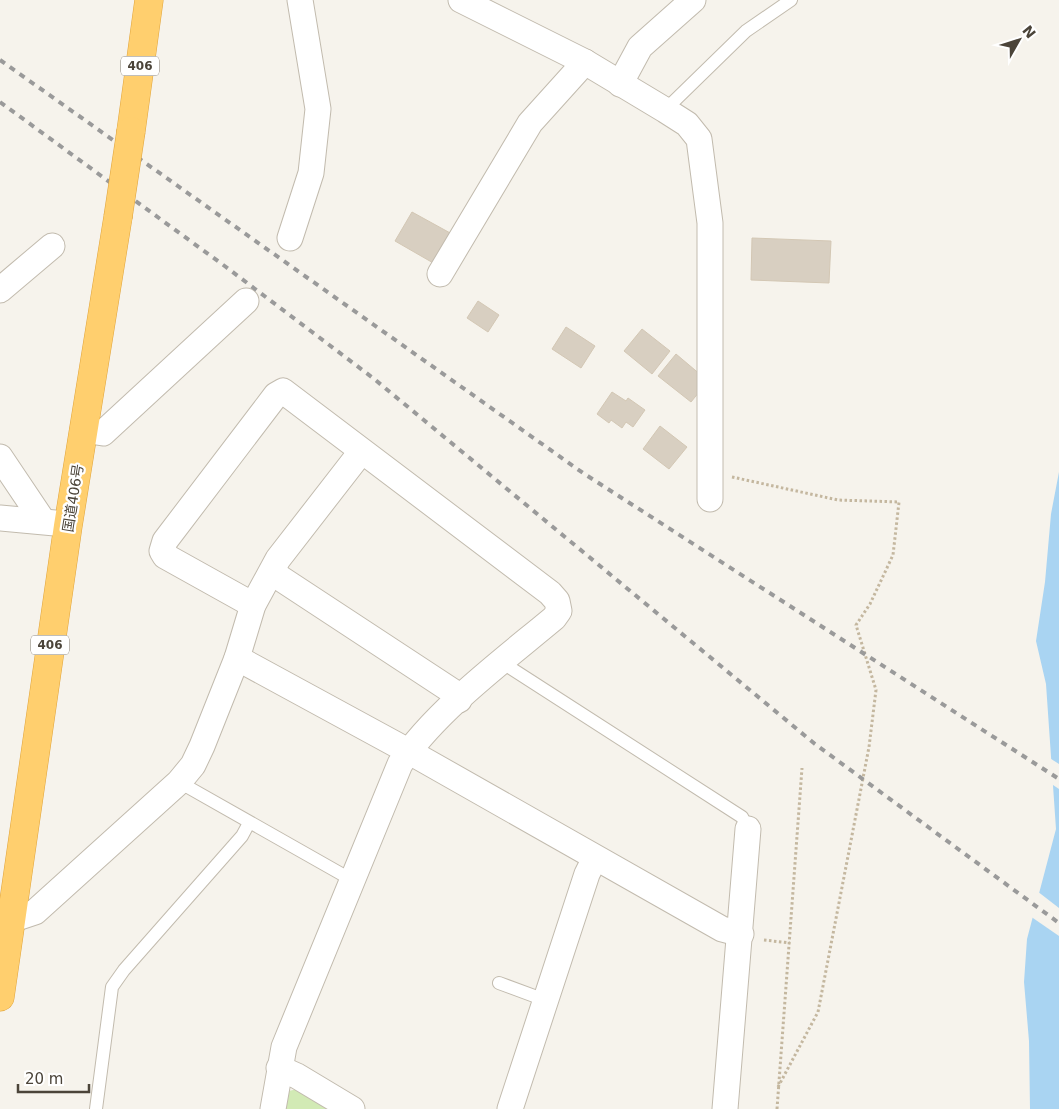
<svg xmlns="http://www.w3.org/2000/svg" width="1059" height="1109" font-family="'DejaVu Sans','Noto Sans JP',sans-serif">
	<rect width="100%" height="100%" fill="#f6f3ec"/>
	<path fill="#d2eab5" d="M298,1089l34,20h-50l2,-17z"/>
	<path fill="#a9d4f2" d="M1059,472v637h-29l-1,-68 -5,-59 3,-43 29,-110 -10,-145 -10,-43 9,-59 6,-68z"/>
	<g fill="#f6f3ec">
		<path d="M1048,757l11,7v25l-9,-6z"/>
		<path d="M1037,891l22,17v28l-29,-20z"/>
	</g>
	<g fill="#d8cfc1" stroke="#d3c7b4">
		<path d="M412,212l40,22 -17,30 -40,-23z"/>
		<path d="M752,238l79,3 -2,42 -78,-3z"/>
		<path d="M478,301l21,14 -11,17 -21,-14z"/>
		<path d="M566,327l29,19 -14,22 -29,-19z"/>
		<path d="M642,329l28,22 -18,23 -28,-23z"/>
		<path d="M676,354l32,27 -17,21 -33,-26z"/>
		<path d="M612,392l14,9 2,-3 17,12 -12,17 -7,-5 -4,6 -11,-8 -2,3 -12,-9z"/>
		<path d="M660,426l27,21 -18,22 -26,-20z"/>
	</g>
	<g fill="none" stroke-linecap="round" stroke-linejoin="round">
		<defs>
			<g id="lane">
				<path d="M665,110l81,-79 45,-31"/>
				<path d="M503,661l6,6 233,150 6,12"/>
				<path d="M179,782l173,98"/>
				<path d="M499,983l46,17"/>
				<path d="M96,1109l16,-122 12,-17 118,-134 7,-13"/>
			</g>
			<g id="street">
				<path d="M461,0l124,62 80,48 22,14 12,15 11,84v276"/>
				<path d="M620,84l20,-37 53,-47"/>
				<path d="M290,238l21,-65 7,-64 -18,-109"/>
				<path d="M440,274l90,-151 55,-61"/>
				<path d="M0,290l52,-44"/>
				<path d="M83,430l20,3 143,-132"/>
				<path d="M0,457l43,64"/>
				<path d="M0,518l55,5"/>
				<path d="M271,575l9,3 172,113 7,9"/>
				<path d="M253,605l-88,-49 -3,-5 3,-10 111,-146 7,-4 267,202 7,8 2,10 -5,7c-49,41 -119,93 -154,146l-116,283 -11,62"/>
				<path d="M237,658l171,93 314,178 19,5"/>
				<path d="M11,920l24,-8 144,-130 14,-17 9,-19 35,-88 16,-53 25,-46 83,-107"/>
				<path d="M279,1068l18,8 55,33"/>
				<path d="M510,1109l77,-235 8,-16"/>
				<path d="M725,1109l23,-280"/>
			</g>
			<g id="highway">
				<path d="M131,131l18,-131"/>
				<path d="M0,997l68,-471 50,-309"/>
			</g>
		</defs>
		<use href="#lane" stroke="#c2bbae" stroke-width="14"/>
		<use href="#street" stroke="#c2bbae" stroke-width="27"/>
		<use href="#highway" stroke="#e0a43c" stroke-width="29"/>
		<g stroke="#c4b79f" stroke-width="3" stroke-dasharray="2.5 2.5" stroke-linecap="butt">
			<path d="M732,477l106,23 61,2 -6,53 -23,49 -14,21 20,65 -7,57 -51,265 -40,75"/>
			<path d="M764,940l26,3"/>
			<path d="M777,1109l25,-341"/>
		</g>
		<use href="#lane" stroke="#fff" stroke-width="12"/>
		<use href="#street" stroke="#fff" stroke-width="25"/>
		<use href="#highway" stroke="#ffcf6e" stroke-width="28"/>
		<g stroke="#9a9a9a" stroke-width="4" stroke-dasharray="6 6" stroke-linecap="butt">
			<path d="M0,60l583,413 476,306"/>
			<path d="M0,102l226,165 147,111 442,366 244,179"/>
		</g>
		<defs>
			<path id="highway-bridge" d="M118,217l13,-86"/>
		</defs>
		<use href="#highway-bridge" stroke="#e0a43c" stroke-width="29" stroke-linecap="butt"/>
		<use href="#highway-bridge" stroke="#ffcf6e" stroke-width="28"/>
	</g>
	<g text-anchor="middle" dominant-baseline="central" stroke-width="4.5" stroke-linejoin="round" paint-order="stroke">
		<g fill="#fff" stroke="#817c74" stroke-width="1">
			<rect x="121" y="56.5" width="38" height="19" rx="4"/>
			<rect x="31" y="635.5" width="38" height="19" rx="4"/>
		</g>
		<g font-size="12" font-weight="bold" fill="#4b4439">
			<text x="140" y="66">406</text>
			<text x="50" y="645">406</text>
		</g>
		<g font-size="14" fill="#4b4439" stroke="#fff">
			<text transform="translate(73 498) rotate(-81)">国道406号</text>
		</g>
	</g>
	<g transform="translate(1019 40) rotate(51)" stroke="#ffffff" stroke-width="4" paint-order="stroke">
	<path d="M0-4L9 19L0 12L-9 19Z" fill="#4b4439"/>
	<text y="-8" font-size="14" font-weight="bold" text-anchor="middle" fill="#4b4439">N</text>
	</g>
	<path d="M18 1084v8h71v-8" fill="none" stroke="#4b4439" stroke-width="2.5"/>
	<text x="25" y="1084" font-size="15" fill="#4b4439" stroke="#ffffff" stroke-width="4" paint-order="stroke">20 m</text>
</svg>
